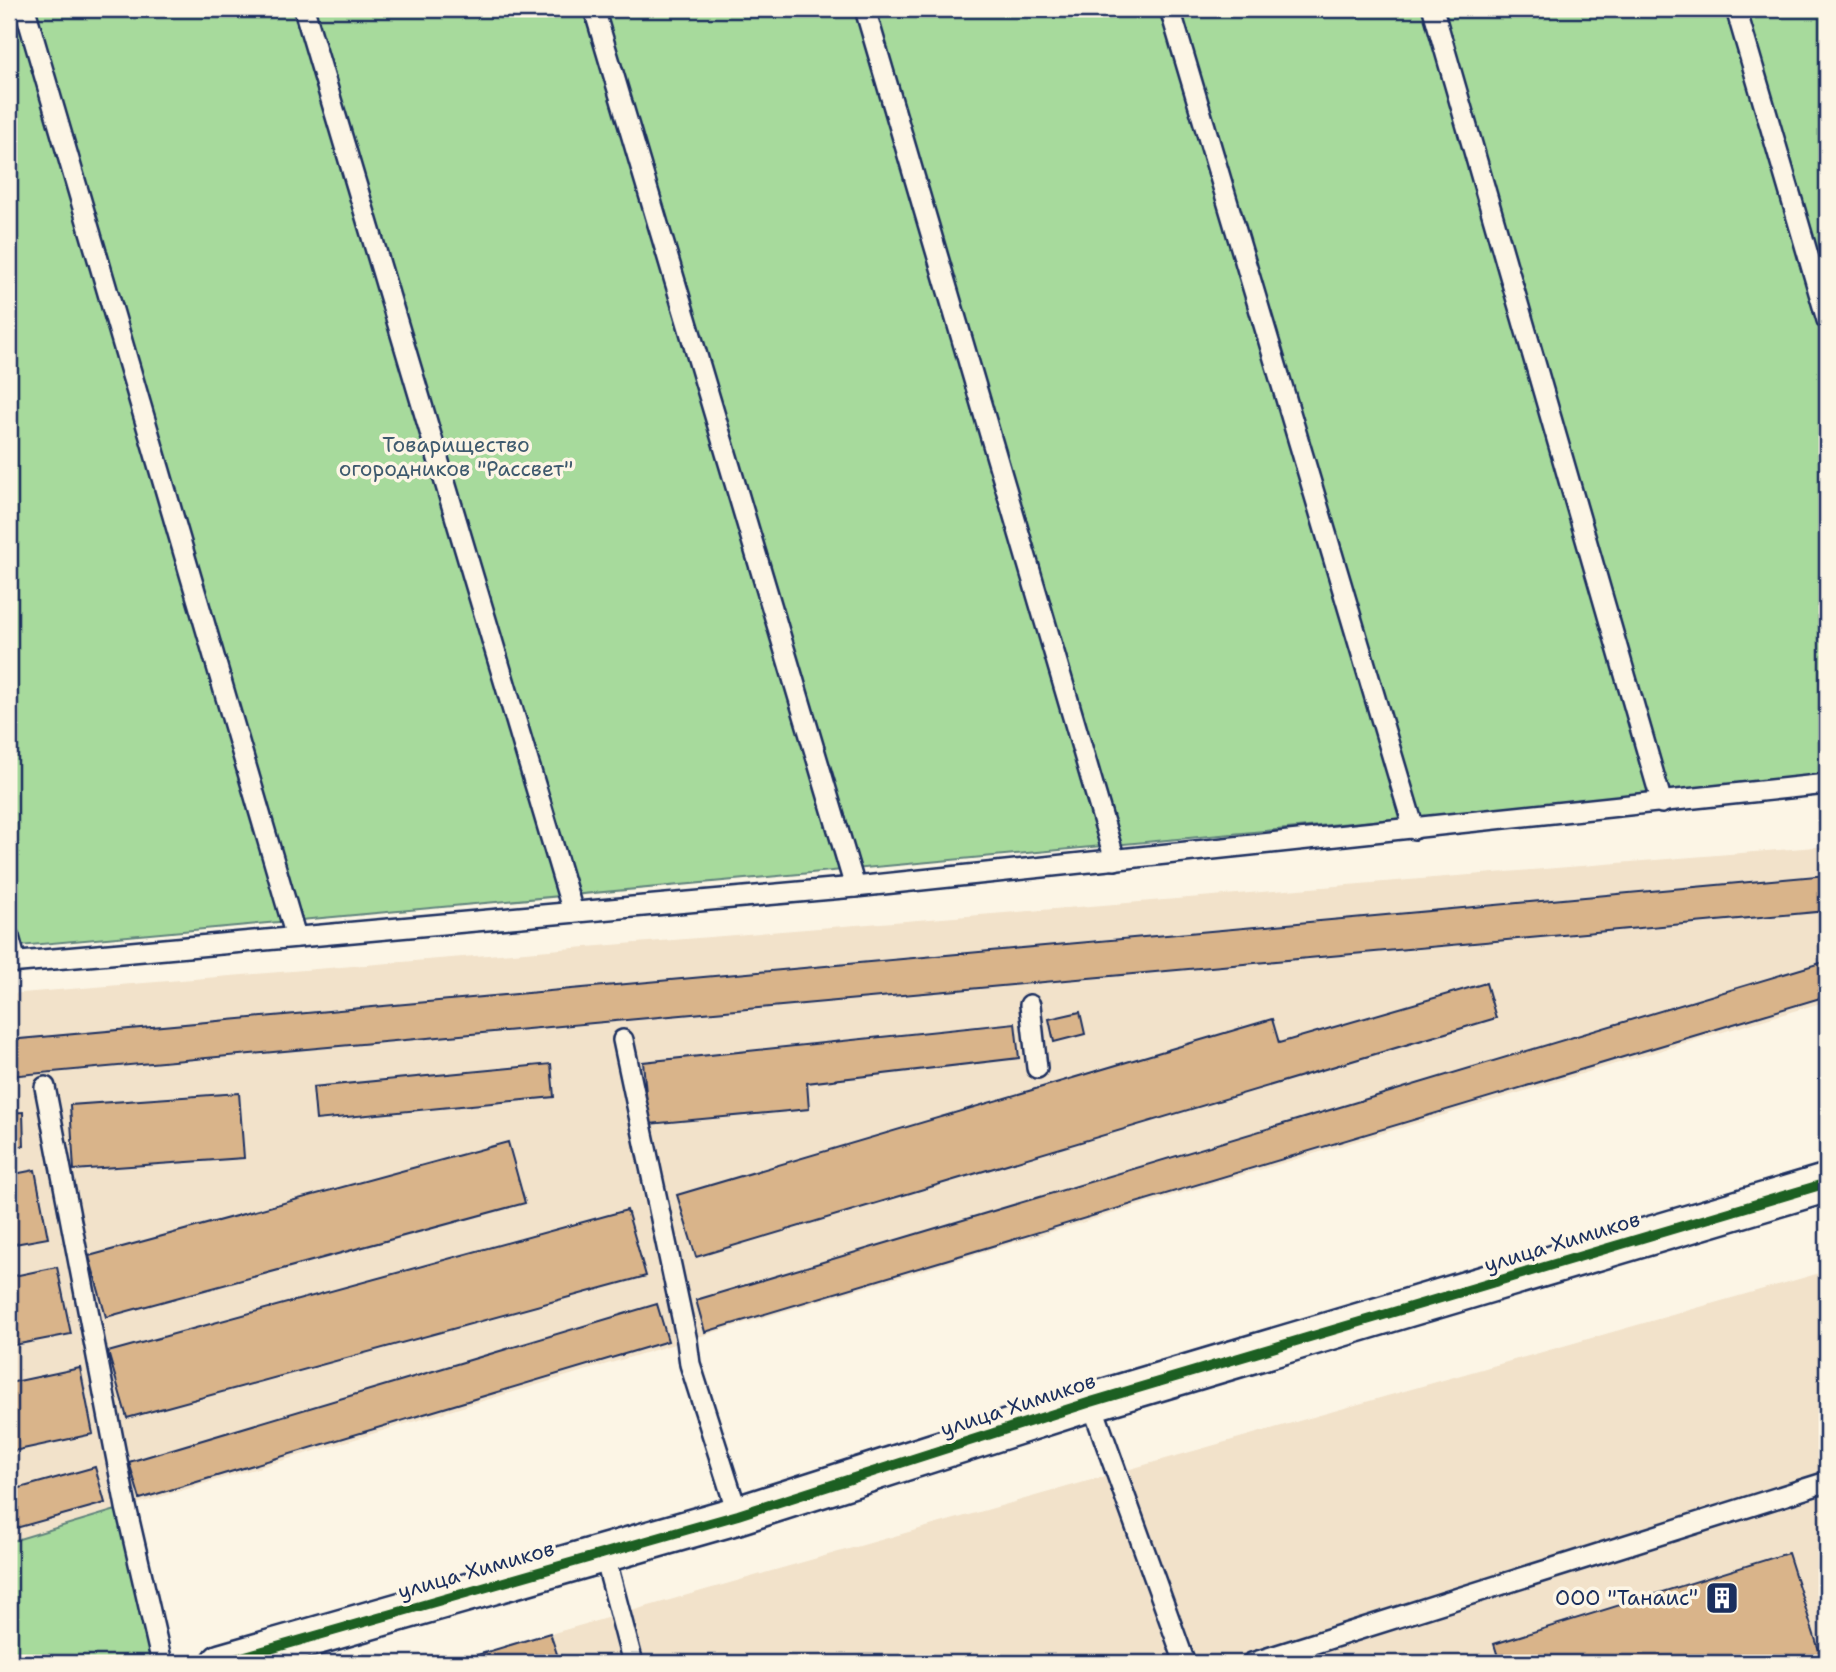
<svg xmlns="http://www.w3.org/2000/svg" width="1836" height="1672" font-family="'Shantell Sans',sans-serif">
	<rect width="100%" height="100%" fill="#fcf5e5"/>
	<filter id="ink" filterUnits="userSpaceOnUse"><feTurbulence type="fractalNoise" baseFrequency=".0143" numOctaves="2"/><feDisplacementMap in="SourceGraphic" scale="14" xChannelSelector="R" yChannelSelector="G"/><feConvolveMatrix kernelMatrix="1 2 1 2 8 2 1 2 1" color-interpolation-filters="sRGB"/></filter>
	<g filter="url(#ink)">
		<g fill="#f2e2ca">
			<path d="M1827,846v155l-1818,541v-548z"/>
			<path d="M1827,1271v392h-1379z"/>
		</g>
		<g fill="#a7da9c" stroke="#61847d" stroke-width="2">
			<path d="M9,9h1818v770l-1818,168z"/>
			<path d="M126,1507l36,156h-153v-121z"/>
		</g>
		<g fill="#d9b48a" stroke="#1b2f5e" stroke-width="2">
			<path d="M1827,875v36l-1818,165v-36z"/>
			<path d="M1827,961v35l-1122,336 -9,-32z"/>
			<path d="M1486,983l10,35 -800,239 -19,-62 595,-176 7,24z"/>
			<path d="M1080,1012l5,22 -31,8 -5,-23z"/>
			<path d="M1015,1023l4,35 -212,25 2,26 -160,15 -6,-62z"/>
			<path d="M551,1064l3,33 -238,23 -3,-33z"/>
			<path d="M239,1093l5,65 -170,12 -4,-65z"/>
			<path d="M23,1112l1,34 -15,1v-34z"/>
			<path d="M508,1142l17,61 -419,114 -17,-61z"/>
			<path d="M35,1170l13,68 -39,7v-70z"/>
			<path d="M627,1210l19,66 -519,142 -19,-66z"/>
			<path d="M57,1267l14,67 -62,12v-69z"/>
			<path d="M657,1304l11,37 -528,158 -11,-37z"/>
			<path d="M80,1368l13,66 -84,18v-69z"/>
			<path d="M95,1467l10,36 -96,27v-39z"/>
			<path d="M1788,1553l35,110h-323l-6,-19z"/>
			<path d="M550,1633l10,30h-83l-3,-7z"/>
		</g>
		<g fill="none" stroke-linecap="round" stroke-linejoin="round">
			<defs>
				<g id="service">
					<path d="M25,9l271,928"/>
					<path d="M304,9l269,903"/>
					<path d="M594,9l261,878"/>
					<path d="M865,9l250,851"/>
					<path d="M1170,9l244,820"/>
					<path d="M1433,9l229,794"/>
					<path d="M1736,9l91,311"/>
					<path d="M9,937l7,25"/>
					<path d="M9,963l846,-76 972,-103"/>
					<path d="M1030,1005l7,63"/>
					<path d="M623,1040l64,301 3,23 48,151"/>
					<path d="M45,1087l81,420 36,156"/>
					<path d="M1091,1402l94,261"/>
					<path d="M604,1553l29,110"/>
					<path d="M1252,1663l575,-181"/>
				</g>
				<path id="minor" d="M221,1663l517,-148 353,-113 736,-219"/>
			</defs>
			<use href="#service" stroke="#1b2f5e" stroke-width="24"/>
			<use href="#minor" stroke="#1b2f5e" stroke-width="42"/>
			<use href="#service" stroke="#fcf5e5" stroke-width="19"/>
			<use href="#minor" stroke="#fcf5e5" stroke-width="37"/>
			<defs>
				<path id="cycleway" d="M221,1663l517,-148 353,-113 736,-219"/>
			</defs>
			<use href="#cycleway" stroke="#fcf5e5" stroke-width="15"/>
			<use href="#cycleway" stroke="#1b5e20" stroke-width="10"/>
		</g>
	</g>
	<defs>
		<symbol id="building-square" viewBox="-11 -11 22 22"><rect x="-9" y="-9" width="18" height="18" rx="4" fill="#1b2f5e" stroke="#fcf5e5"/><path d="M-4-6H4V6H1V3H-1V6H-4ZM-2.5-4.3h1.7v1.8h-1.7ZM.8-4.3h1.7v1.8H.8ZM-2.5-1h1.7V.8h-1.7ZM.8-1h1.7V.8H.8Z" fill="#fff"/></symbol>
	</defs>
	<g fill-rule="evenodd">
		<use href="#building-square" x="1703" y="1579" width="38" height="38"/>
	</g>
	<g text-anchor="middle" dominant-baseline="central" stroke-width="7" stroke-linejoin="round" paint-order="stroke">
		<g font-size="21" fill="#3e5a6e" stroke="#fcf5e5">
			<text x="456" y="445">Товарищество<tspan x="456" dy="24">огородников "Рассвет"</tspan></text>
		</g>
		<g font-size="21" fill="#1b2f5e" stroke="#fcf5e5">
			<text transform="translate(1562 1242) rotate(-17)">улица Химиков</text>
			<text transform="translate(1018 1405) rotate(-18)">улица Химиков</text>
			<text transform="translate(476 1570) rotate(-16)">улица Химиков</text>
		</g>
		<g font-size="21" fill="#1b2f5e" stroke="#fcf5e5" text-anchor="end">
			<text x="1698" y="1598">ООО "Танаис"</text>
		</g>
	</g>
	<rect width="1836" height="1672" fill="none" stroke="#fcf5e5" stroke-width="35"/>
	<rect x="18" y="18" width="1801" height="1637" fill="none" stroke="#1b2f5e" stroke-width="2.5" filter="url(#ink)"/>
</svg>
